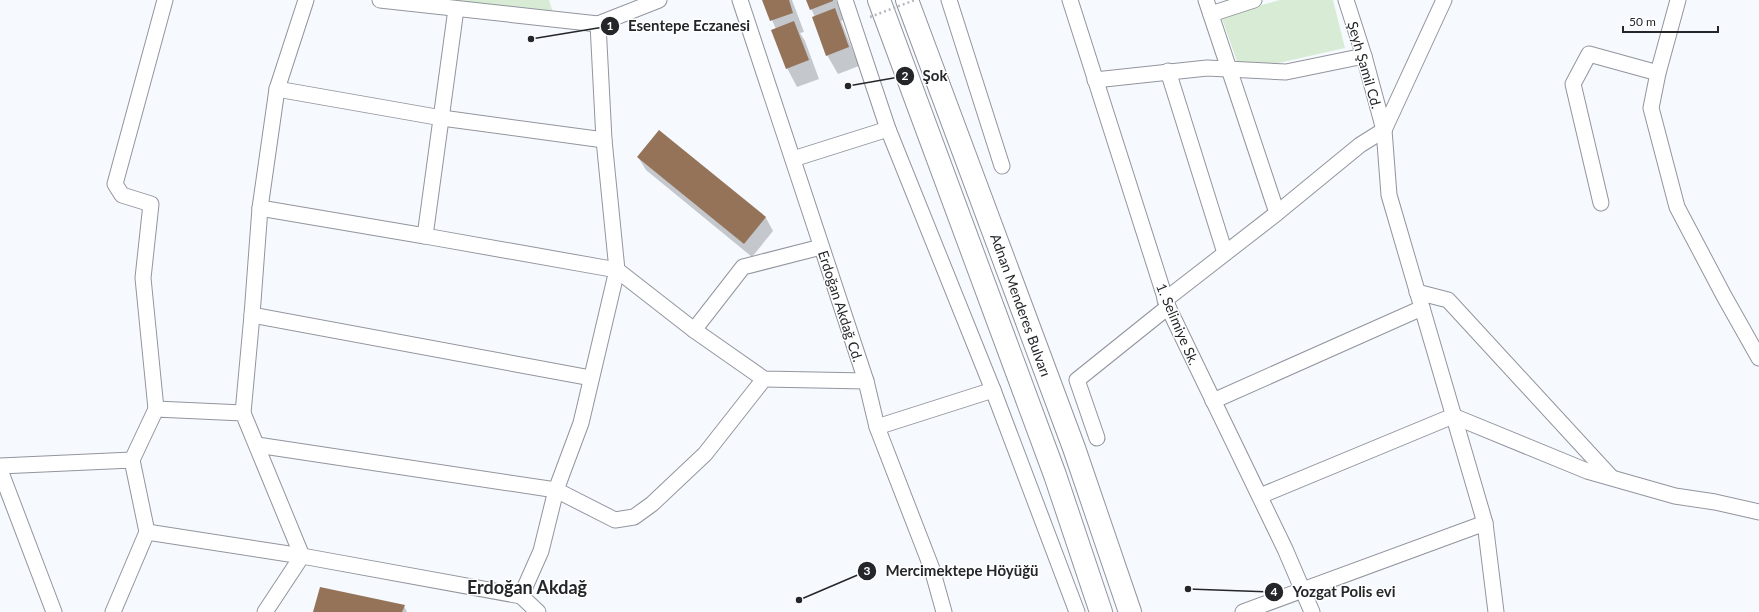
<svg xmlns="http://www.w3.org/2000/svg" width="1759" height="612" font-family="Lato,sans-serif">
	<rect width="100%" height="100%" fill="#f6f9fe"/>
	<g fill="#d8ecd5">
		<path d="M436,0h113l5,16z"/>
		<path d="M1280,0h53l12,48 -71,16h-36l-17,-48z"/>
	</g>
	<g fill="#0003">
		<path d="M763,0h29l12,32 -4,1 5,8 14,38 -22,8 -10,-19 -11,-39z"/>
		<path d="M807,0h29l7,20 -2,1 18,45 -21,8 -11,-19 -12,-38z"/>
		<path d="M638,157l128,61 7,13 -21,26 -106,-87z"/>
		<path d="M404,606l3,6h-93z"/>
	</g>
	<g fill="#947359">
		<path d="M762,0h27l4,13 -23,8z"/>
		<path d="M806,0h27v1l-23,9z"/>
		<path d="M835,8l14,39 -23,9 -14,-39z"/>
		<path d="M794,21l15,39 -23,9 -15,-39z"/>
		<path d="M659,130l107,87 -22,27 -107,-87z"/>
		<path d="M320,587l85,18 -3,7h-89z"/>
	</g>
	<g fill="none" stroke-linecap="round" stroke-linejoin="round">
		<defs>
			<g id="minor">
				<path d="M306,0l-29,89 -17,119 -8,107 339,63"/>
				<path d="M380,0l218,24 6,116 13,130 77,60 70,49 102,2"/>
				<path d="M740,0l126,381 11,46 55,142 12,43"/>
				<path d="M845,0l43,129"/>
				<path d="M949,0l53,166"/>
				<path d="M1070,0l98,307 117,242 27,63"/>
				<path d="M1206,0l71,213"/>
				<path d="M1346,0l18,56 20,74"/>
				<path d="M1444,0l-60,130 5,65 96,328 11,89"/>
				<path d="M1678,0l-20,73 -7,35 26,99 47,89 35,62"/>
				<path d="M456,9l-31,227 192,34 -36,153 -25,67 -15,61 -20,45"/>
				<path d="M1211,14l43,-14"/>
				<path d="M598,24l61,-24"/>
				<path d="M1168,71l57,182"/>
				<path d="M1095,80l112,-12 79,4 78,-16"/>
				<path d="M277,89l165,29 162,22"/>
				<path d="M793,159l95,-30 105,261 84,222"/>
				<path d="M1601,203l-28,-119 16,-30 69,19"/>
				<path d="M260,208l165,28"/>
				<path d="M1417,292l31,8 163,177"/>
				<path d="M1165,300l112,-87 83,-68 24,-15"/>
				<path d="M694,330l49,-63 78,-20"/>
				<path d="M1213,401l209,-93"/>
				<path d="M156,409l-13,-131 8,-74 -29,-9 -7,-11 50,-184"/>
				<path d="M243,413l9,-98"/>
				<path d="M877,427l116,-37"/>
				<path d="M1097,438l-20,-58 91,-73"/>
				<path d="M257,445l299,45 59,30 19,-3 18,-13 53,-50 59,-75"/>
				<path d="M132,460l24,-51 87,4 59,143"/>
				<path d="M0,466l132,-6 15,72"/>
				<path d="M0,470l54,142"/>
				<path d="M1260,496l193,-80 134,55 88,25 40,6 44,10"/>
				<path d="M113,612l34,-80 155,24 219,40 17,16"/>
				<path d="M265,612l37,-56"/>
				<path d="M1243,612l242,-89"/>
			</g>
			<g id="highway">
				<path d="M879,0l176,475 46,137"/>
				<path d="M907,0l167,448 56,164"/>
			</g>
		</defs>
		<use href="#minor" stroke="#92959e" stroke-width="17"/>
		<use href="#highway" stroke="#92959e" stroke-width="24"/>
		<use href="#minor" stroke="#fff" stroke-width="15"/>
		<use href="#highway" stroke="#fff" stroke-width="22"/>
		<path stroke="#b6b8bd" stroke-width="2.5" stroke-dasharray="2 3" stroke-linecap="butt" d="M870,17l45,-17"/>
	</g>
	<g text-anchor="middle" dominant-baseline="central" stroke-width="3" stroke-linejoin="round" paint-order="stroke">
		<g font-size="14" fill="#242629" stroke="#fff">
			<text transform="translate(1365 65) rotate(74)">Şeyh Şamil Cd.</text>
			<text transform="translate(1021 305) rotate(70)">Adnan Menderes Bulvarı</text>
			<text transform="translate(841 306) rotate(72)">Erdoğan Akdağ Cd.</text>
			<text transform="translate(1178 324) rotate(67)">1. Selimiye Sk.</text>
		</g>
		<g font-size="18" font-weight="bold" fill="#242629" stroke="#fff">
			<text x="527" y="587">Erdoğan Akdağ</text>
		</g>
	</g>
	<path fill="none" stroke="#242629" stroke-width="1.5" d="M531 39L610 26M848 86L905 76M799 600L867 571M1188 589L1274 592"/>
	<g fill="#242629" stroke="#fff" stroke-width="1.5">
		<circle cx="531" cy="39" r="4"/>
		<circle cx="848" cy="86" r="4"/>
		<circle cx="799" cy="600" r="4"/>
		<circle cx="1188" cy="589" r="4"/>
		<circle cx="610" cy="26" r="10"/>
		<circle cx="905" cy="76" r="10"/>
		<circle cx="867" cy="571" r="10"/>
		<circle cx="1274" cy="592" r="10"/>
	</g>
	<g font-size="12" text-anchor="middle" font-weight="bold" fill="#fff">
		<text x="610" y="30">1</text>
		<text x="905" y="80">2</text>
		<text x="867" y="575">3</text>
		<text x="1274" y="596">4</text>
	</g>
	<g font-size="15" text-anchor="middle" font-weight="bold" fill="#242629" stroke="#fff" stroke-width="3" stroke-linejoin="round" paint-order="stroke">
		<text x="689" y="31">Esentepe Eczanesi</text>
		<text x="935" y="81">Şok</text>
		<text x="962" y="576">Mercimektepe Höyüğü</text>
		<text x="1344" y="597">Yozgat Polis evi</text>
	</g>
	<path d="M1623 26v6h95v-6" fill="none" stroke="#242629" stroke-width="2"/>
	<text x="1629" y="26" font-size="12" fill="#242629" stroke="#ffffff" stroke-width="3" paint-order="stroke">50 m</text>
</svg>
